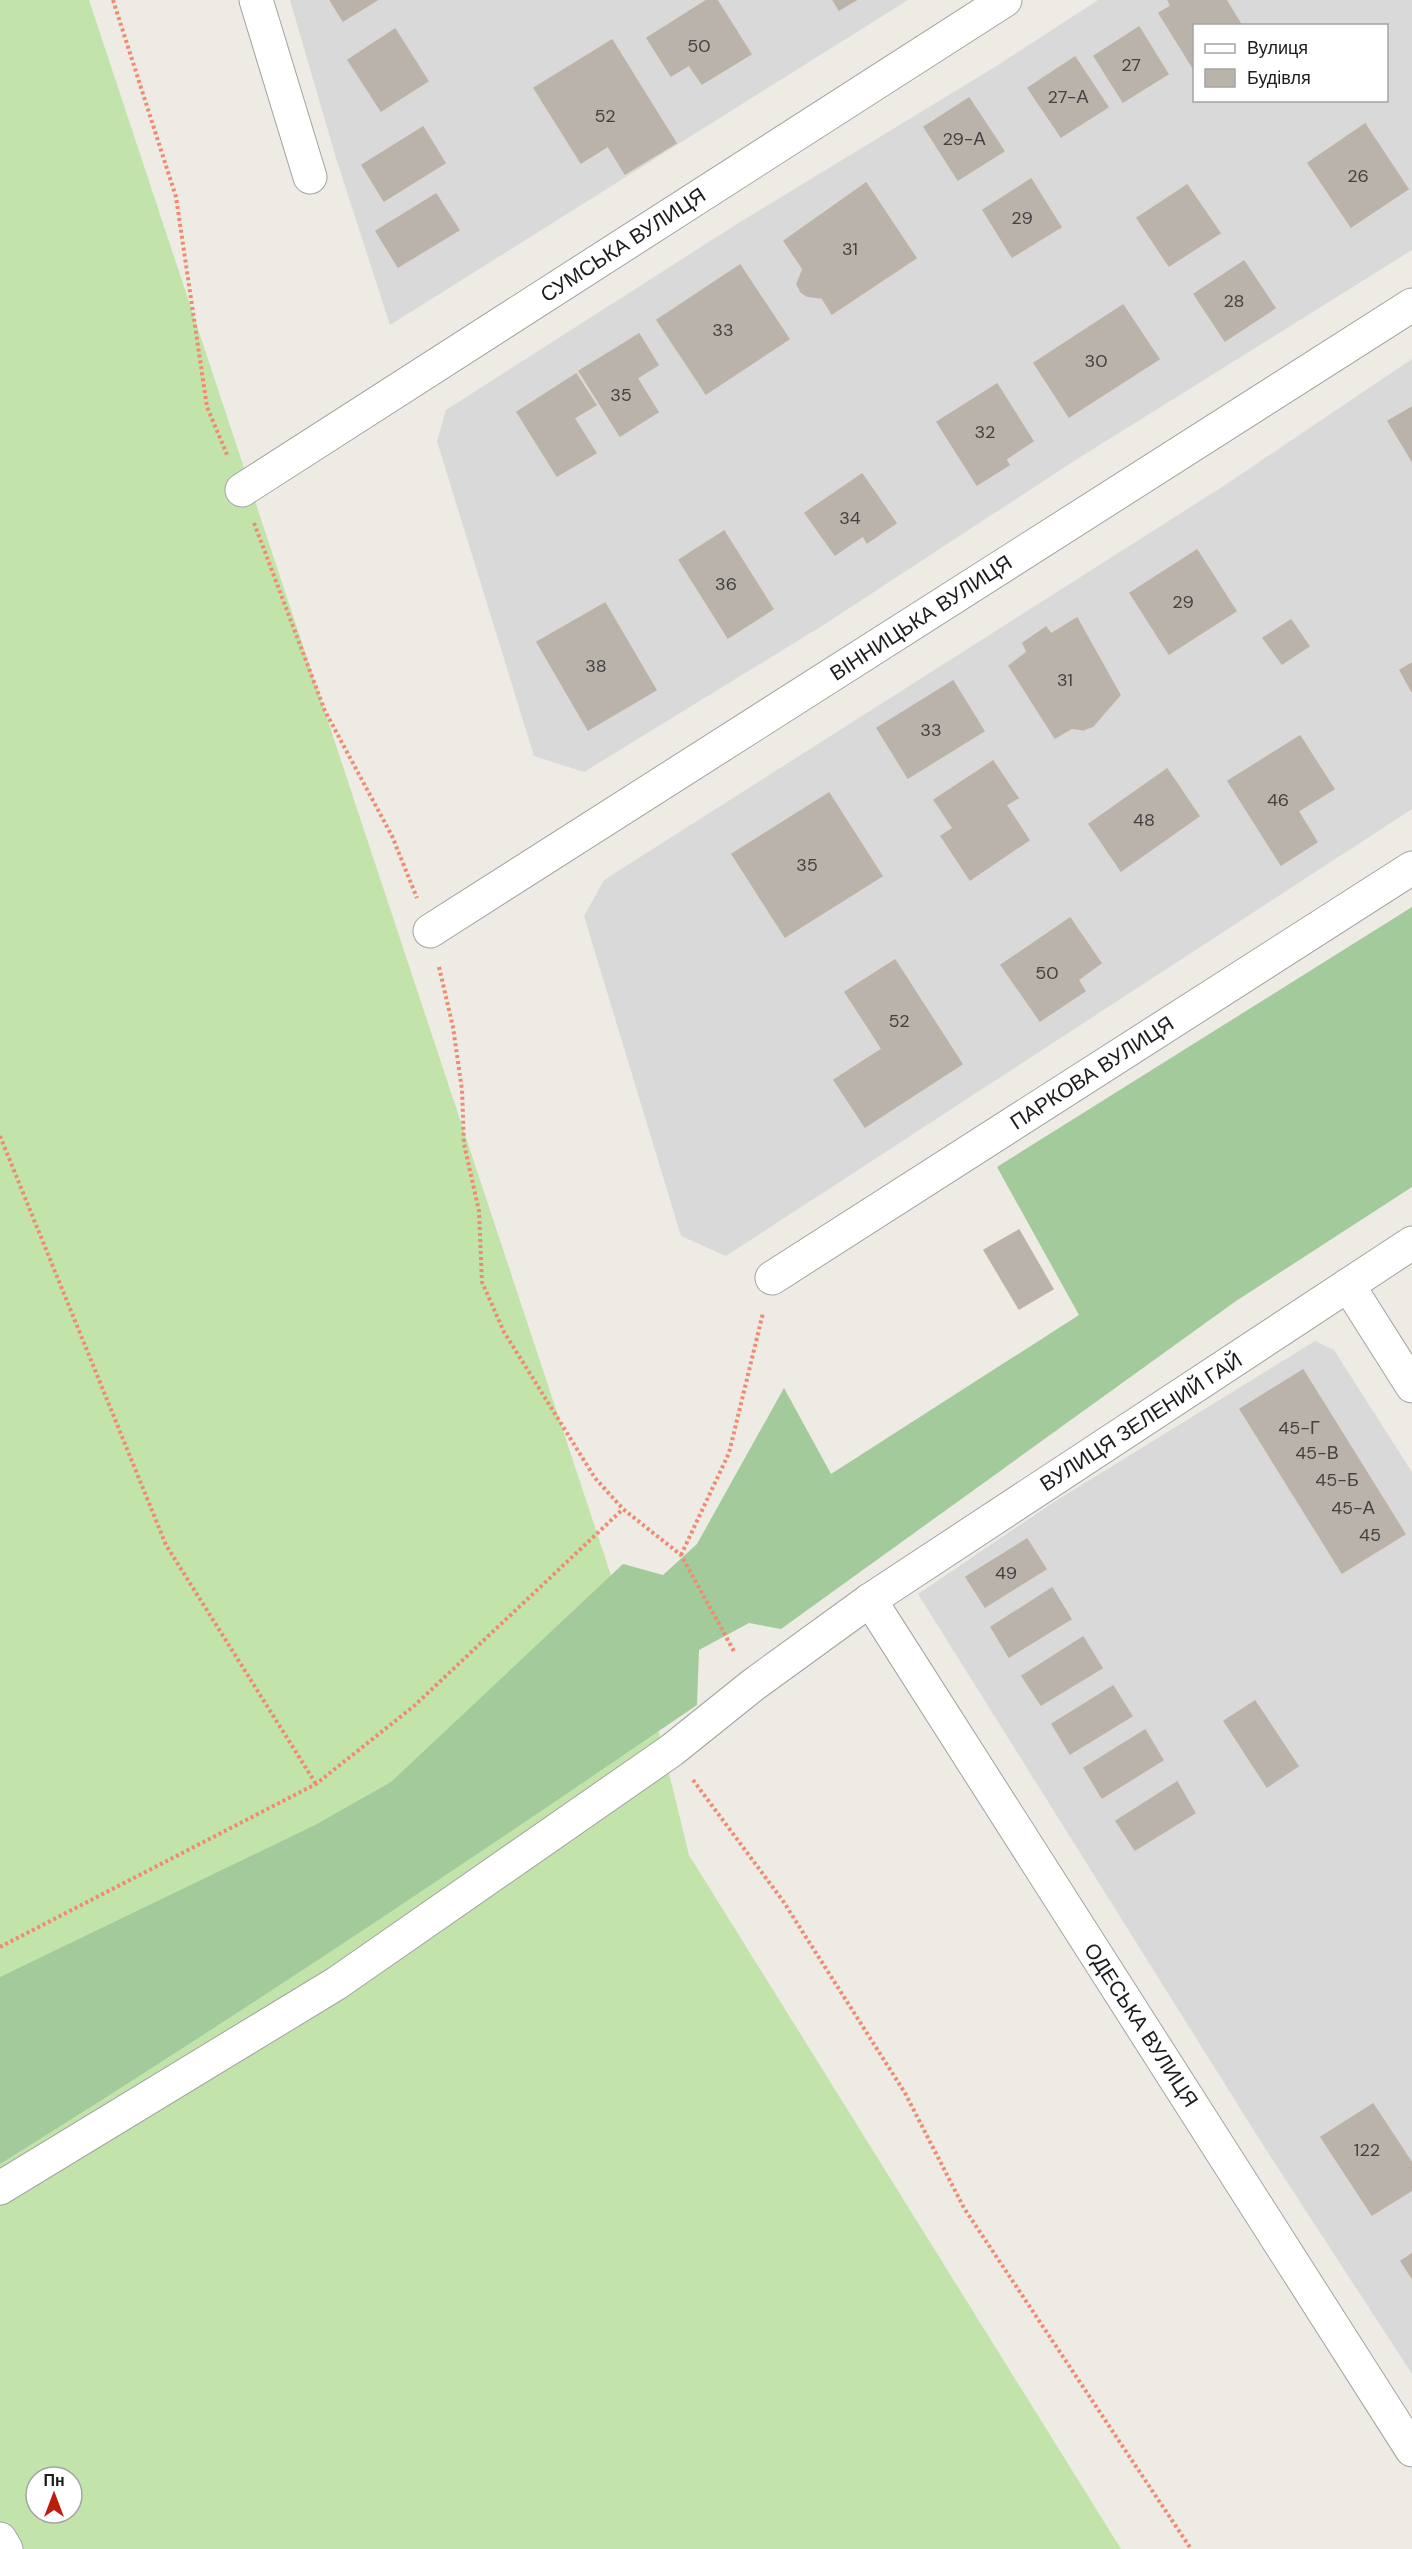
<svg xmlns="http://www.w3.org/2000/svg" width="1412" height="2549" font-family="'DM Sans',sans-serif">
	<rect width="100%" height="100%" fill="#edebe3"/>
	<g fill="#dad9d9" fill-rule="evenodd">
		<path d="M290,0h618l-518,325 -54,-167z"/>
		<path d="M1098,0h314v250l-338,211 -249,163 -241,148 -50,-16 -97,-315 9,-31 291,-186 261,-159zM1194,26h192v74h-192z"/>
		<path d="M1412,359v450l-686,447 -45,-20 -97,-320 20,-36 618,-393z"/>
		<path d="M1315,1341l19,9 78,122v902l-149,-229 -345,-551 136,-92z"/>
	</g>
	<path fill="#c2e4ab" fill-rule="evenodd" d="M0,0h89l559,1687 41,168 432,694h-1121zM36,2477h36v36h-36z"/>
	<path fill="#a3ca9a" d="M1412,907v280l-176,114 -455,328 -32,-6 -50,27 -2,55c-230,157 -461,312 -697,459v-187l315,-152 76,-43 232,-218 40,11 34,-31 87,-156 47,86 248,-159 -82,-148z"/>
	<g fill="#b9b3ac" stroke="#beb3a6" stroke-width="1.5">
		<path d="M330,0h47l-34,21z"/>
		<path d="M707,0h10l34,54 -49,30 -13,-19 -18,11 -24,-38z"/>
		<path d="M833,0h23l-17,10z"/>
		<path d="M1168,0h58l16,26h-48l-1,42 -34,-55 12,-7z"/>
		<path d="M1139,27l29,47 -45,28 -29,-46z"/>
		<path d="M395,29l33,52 -47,30 -33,-51z"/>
		<path d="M612,40l64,103 -51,31 -17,-28 -27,17 -47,-75z"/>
		<path d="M1075,57l33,50 -47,30 -33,-49z"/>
		<path d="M969,98l35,53 -46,29 -34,-53z"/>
		<path d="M1365,124l43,65 -57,38 -43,-64z"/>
		<path d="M423,127l22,36 -61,38 -22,-36z"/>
		<path d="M1031,179l30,48 -49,30 -29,-47z"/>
		<path d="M866,183l50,75 -84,56 -10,-16 -15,-2 -6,-4 -4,-8 6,-15 -19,-28z"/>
		<path d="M1187,185l33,48 -51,33 -32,-48z"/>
		<path d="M436,194l23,36 -61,37 -22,-36z"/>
		<path d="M1244,261l31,47 -50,33 -31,-47z"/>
		<path d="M740,265l49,74 -83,55 -49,-74z"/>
		<path d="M1123,305l36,54 -90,58 -35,-54z"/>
		<path d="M639,334l19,31 -21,13 21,34 -38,24 -41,-65z"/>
		<path d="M576,374l20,31 -22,13 22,35 -39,23 -40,-64z"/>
		<path d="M997,384l36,57 -27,18 3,6 -32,20 -40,-63z"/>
		<path d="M1412,407v54l-24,-40z"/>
		<path d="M862,474l34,49 -29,20 -4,-7 -28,19 -30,-42z"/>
		<path d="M724,531l49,78 -45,29 -49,-78z"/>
		<path d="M1197,550l39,61 -67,43 -39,-61z"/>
		<path d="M605,603l51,87 -68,40 -51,-88z"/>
		<path d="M1077,618l43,77 -27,31 -10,4 -11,-2 -17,10 -46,-72 18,-14 -4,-9 23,-16 5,7z"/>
		<path d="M1291,620l18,26 -27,18 -19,-26z"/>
		<path d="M1412,663v29l-12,-22z"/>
		<path d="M953,681l31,50 -76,47 -31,-50z"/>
		<path d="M1300,736l34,53 -36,22 19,31 -36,23 -53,-84z"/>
		<path d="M993,761l25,37 -12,7 23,35 -59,40 -29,-44 12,-8 -19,-28z"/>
		<path d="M1167,769l32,47 -78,55 -32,-47z"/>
		<path d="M829,793l53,83 -97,61 -53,-83z"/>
		<path d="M1070,918l31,45 -23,17 7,11 -45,30 -39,-56z"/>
		<path d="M895,960l67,104 -97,63 -31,-47 48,-31 -37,-57z"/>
		<path d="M1019,1230l34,59 -34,20 -35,-59z"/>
		<path d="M1303,1370l102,164 -63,39 -102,-164z"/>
		<path d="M1027,1539l19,30 -61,38 -19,-30z"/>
		<path d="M1052,1588l19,31 -62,38 -18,-30z"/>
		<path d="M1083,1637l19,31 -61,37 -19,-29z"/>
		<path d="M1113,1686l19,30 -62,38 -18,-30z"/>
		<path d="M1255,1701l43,65 -31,21 -43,-66z"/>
		<path d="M1145,1730l18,30 -61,38 -18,-30z"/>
		<path d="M1177,1782l18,31 -60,37 -19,-29z"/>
		<path d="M1373,2104l39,59v27l-40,25 -51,-78z"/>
		<path d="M1412,2254v24l-11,-17z"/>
	</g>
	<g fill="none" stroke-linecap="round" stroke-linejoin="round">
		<defs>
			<g id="street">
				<path d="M256,0l54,177"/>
				<path d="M242,490l763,-490"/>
				<path d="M430,931l982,-626"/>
				<path d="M772,1278l640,-410"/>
				<path d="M1348,1285l64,101"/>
				<path d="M870,1600l542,850"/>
				<path d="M0,2188l337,-205 335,-233 81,-65 117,-85 542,-357"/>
				<path d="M0,2539l6,10"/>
			</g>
		</defs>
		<use href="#street" stroke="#a3a3a3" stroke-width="35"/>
		<g stroke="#f08a70" stroke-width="4" stroke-dasharray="3 3" stroke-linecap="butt">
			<path d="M113,0l63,197 31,210 21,50"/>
			<path d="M254,523l71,188 67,125 25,62"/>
			<path d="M439,967l14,60 9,63 2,54 15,67 3,71 22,50 91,146 28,31 58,46 54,98"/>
			<path d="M0,1136l166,409 150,239"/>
			<path d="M681,1555l48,-102 34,-140"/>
			<path d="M693,1780l90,121 122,192 59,115 227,341"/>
			<path d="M0,1947l316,-163 98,-78 209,-197"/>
		</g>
		<use href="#street" stroke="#fff" stroke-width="33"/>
	</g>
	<g text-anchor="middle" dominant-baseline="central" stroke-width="5" stroke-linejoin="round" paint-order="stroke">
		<g font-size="18" fill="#434240">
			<text x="699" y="46">50</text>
			<text x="1131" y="65">27</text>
			<text x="1068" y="97">27-А</text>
			<text x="605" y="116">52</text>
			<text x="964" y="139">29-А</text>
			<text x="1358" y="176">26</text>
			<text x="1022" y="218">29</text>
			<text x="850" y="249">31</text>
			<text x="1234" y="301">28</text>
			<text x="723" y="330">33</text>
			<text x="1096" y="361">30</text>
			<text x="621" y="395">35</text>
			<text x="985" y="432">32</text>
			<text x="850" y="518">34</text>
			<text x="726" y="584">36</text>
			<text x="1183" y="602">29</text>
			<text x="596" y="666">38</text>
			<text x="1065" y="680">31</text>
			<text x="931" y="730">33</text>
			<text x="1278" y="800">46</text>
			<text x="1144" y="820">48</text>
			<text x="807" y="865">35</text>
			<text x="1047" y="973">50</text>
			<text x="899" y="1021">52</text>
			<text x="1299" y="1428">45-Г</text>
			<text x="1317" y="1453">45-В</text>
			<text x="1337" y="1480">45-Б</text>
			<text x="1353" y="1508">45-А</text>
			<text x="1370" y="1535">45</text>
			<text x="1006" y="1573">49</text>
			<text x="1367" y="2150">122</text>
		</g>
		<g font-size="21" fill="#1c1c1c" stroke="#fff">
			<text transform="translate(623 245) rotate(-33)">СУМСЬКА ВУЛИЦЯ</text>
			<text transform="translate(921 618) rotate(-33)">ВІННИЦЬКА ВУЛИЦЯ</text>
			<text transform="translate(1092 1073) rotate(-33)">ПАРКОВА ВУЛИЦЯ</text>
			<text transform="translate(1141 1422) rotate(-33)">ВУЛИЦЯ ЗЕЛЕНИЙ ГАЙ</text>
			<text transform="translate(1141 2025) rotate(57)">ОДЕСЬКА ВУЛИЦЯ</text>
		</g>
	</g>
	<rect x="1193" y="24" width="195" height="78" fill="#ffffff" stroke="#a4a4a4" stroke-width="1.5"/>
	<rect x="1205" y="44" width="30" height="9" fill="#ffffff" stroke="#a4a4a4" stroke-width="1.5"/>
	<text x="1247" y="54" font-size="18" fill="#1c1c1c">Вулиця</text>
	<rect x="1205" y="69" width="30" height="18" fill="#b9b3ac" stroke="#a4a4a4" stroke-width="1.5"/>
	<text x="1247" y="84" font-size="18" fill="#1c1c1c">Будівля</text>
	<g transform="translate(54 2495)"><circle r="28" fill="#ffffff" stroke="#a4a4a4" stroke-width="1.5"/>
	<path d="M0-4.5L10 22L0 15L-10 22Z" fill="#bc1e0d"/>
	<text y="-9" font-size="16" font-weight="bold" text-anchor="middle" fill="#1c1c1c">Пн</text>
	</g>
</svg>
